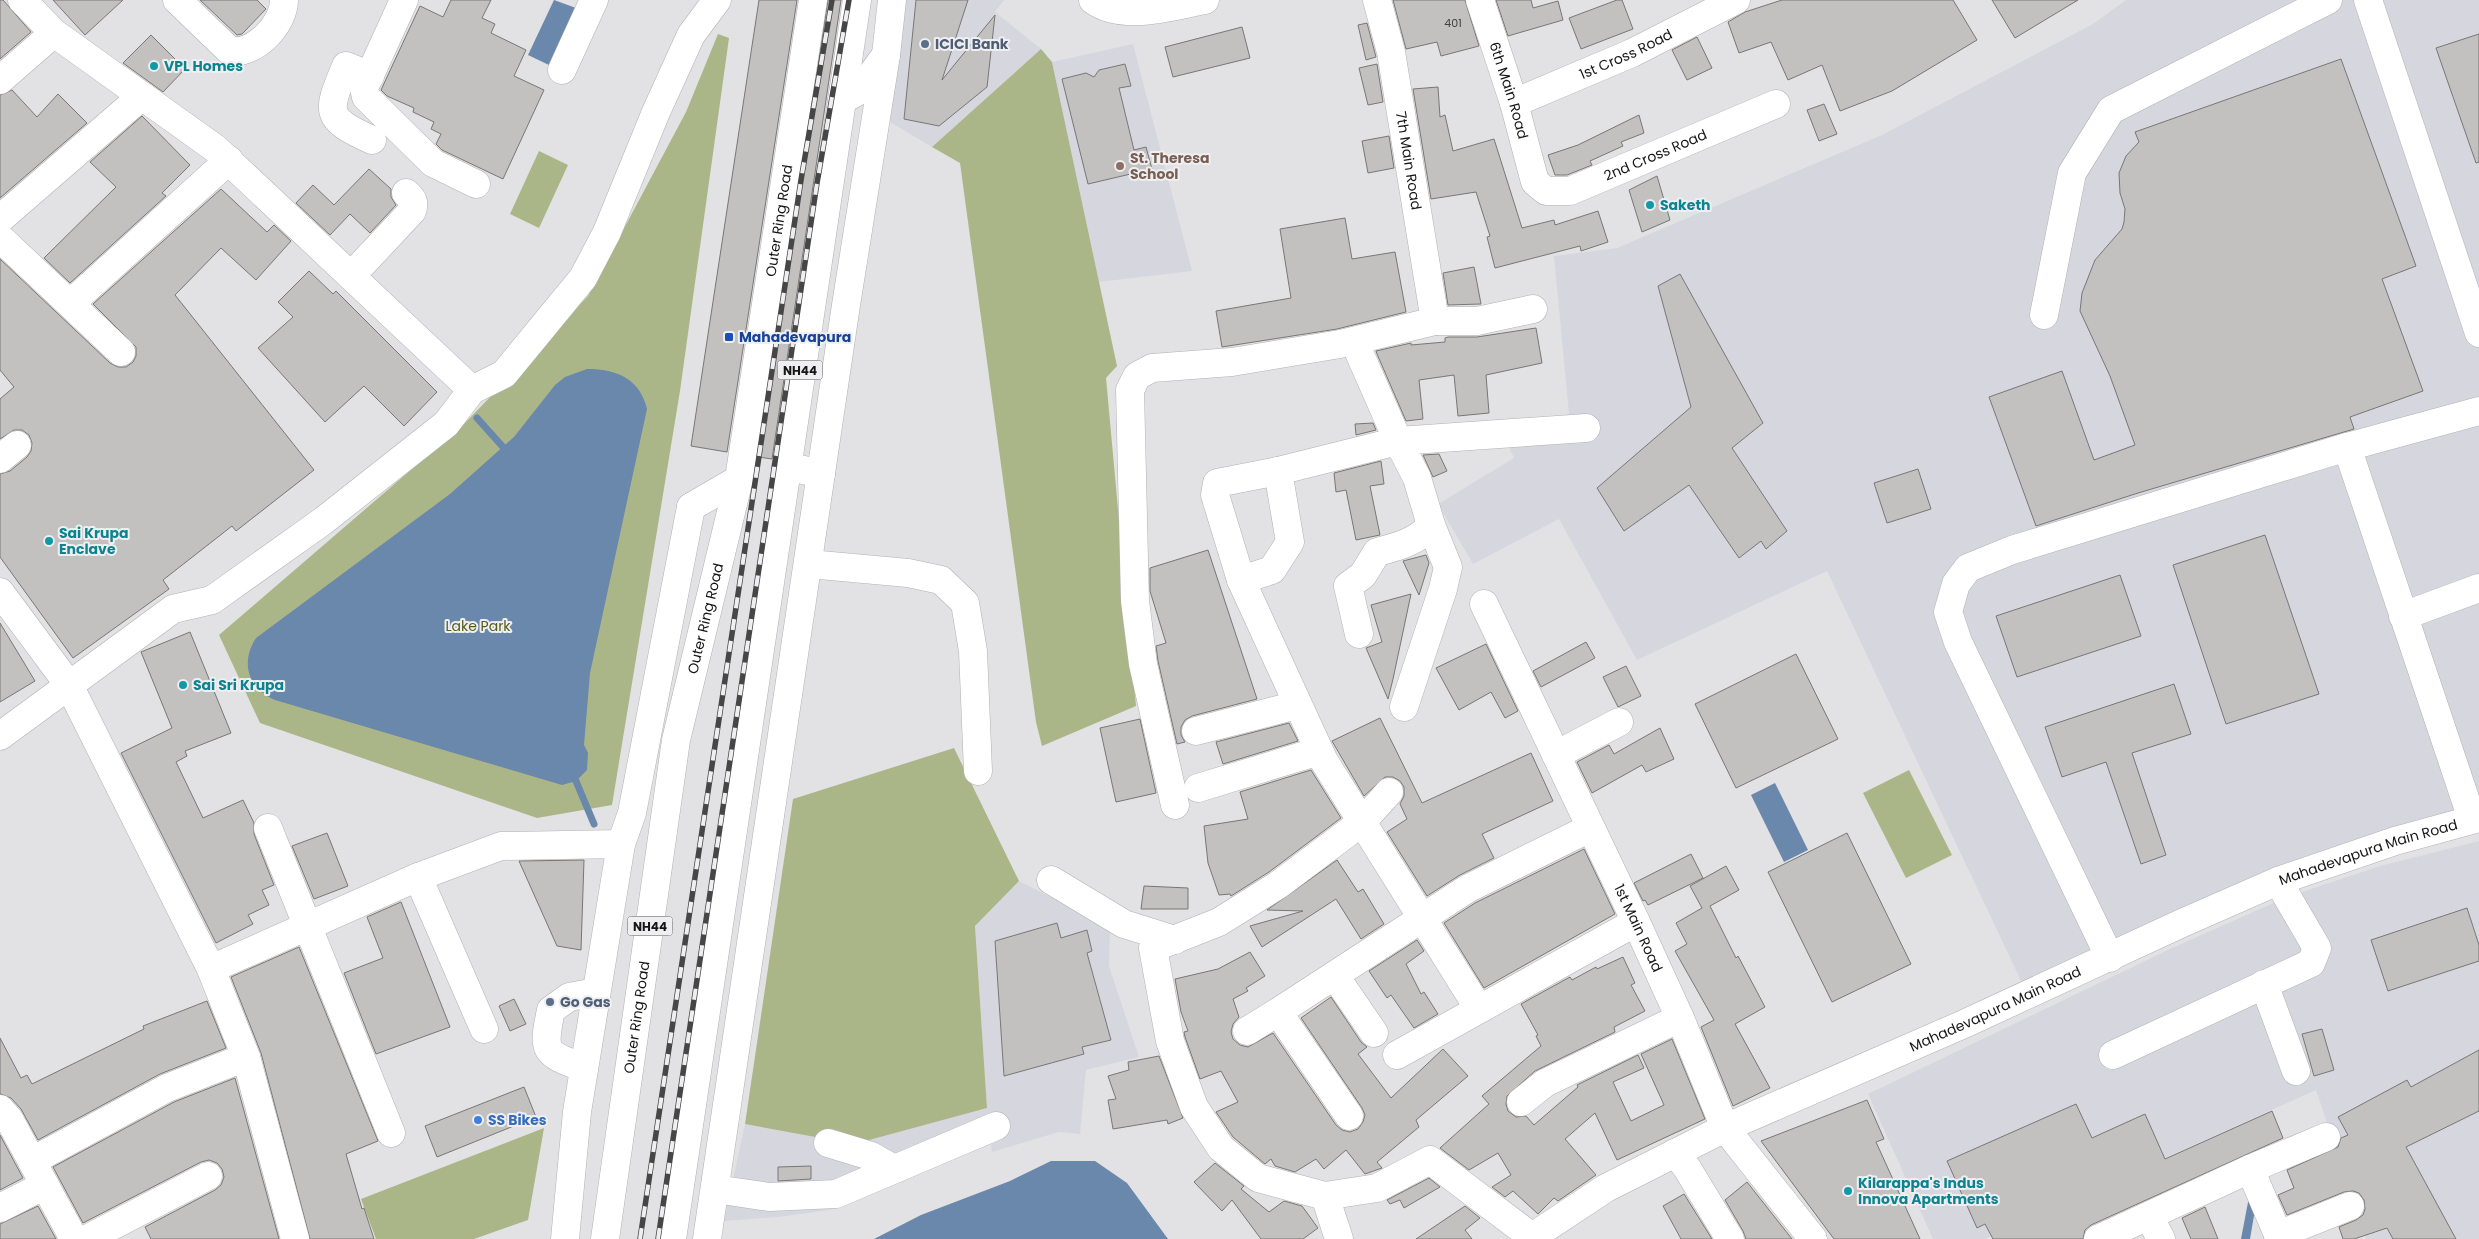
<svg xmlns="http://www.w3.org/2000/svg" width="2479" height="1239" font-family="Poppins,sans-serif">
	<rect width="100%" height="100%" fill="#e2e2e4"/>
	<g fill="#d6d6df">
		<path d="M905,0h99l-9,12 46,37 -109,98 -42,-25z"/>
		<path d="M2126,0h353v806l-456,179 -196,-414 -190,89 -78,-141 -86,45 -35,-60 76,-46 -13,-28 68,-16 -15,-158 63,-8 265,-113 211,-111z"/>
		<path d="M1133,44l59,227 -93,11 -47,-220z"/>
		<path d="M2479,841v398h-113l-50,-149 -331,149h-52l-65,-145 304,-146 115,-51 93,-31z"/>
		<path d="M1019,881l91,46 -1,39 30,91 -53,13 -6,64 -21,-2 -67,20 -1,-8 -161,66 -52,7 -54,4 21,-97 92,17 150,-33 -12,-182z"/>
	</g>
	<g fill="#abb688">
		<path d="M718,34l11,4 -49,353 -68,414 -75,13 -277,-95 -41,-88 243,-209 126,-130 98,-184z"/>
		<path d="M1041,49l11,13 65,304 -11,12 30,328 -94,40 -6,-24 -76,-559 -28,-16z"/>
		<path d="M539,151l29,14 -29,63 -29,-14z"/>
		<path d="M954,748l65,133 -44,45 12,182 -118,32 -32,1 -92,-17 48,-325z"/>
		<path d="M1909,770l43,85 -46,23 -43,-85z"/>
		<path d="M544,1128l-16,92 -54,19h-98l-15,-40z"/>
	</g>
	<g fill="#6a87ac">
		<path d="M554,0l22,8 -27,57 -21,-10z"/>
		<path d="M587,369c30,0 53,10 60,40l-57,264 -6,72 4,8 -1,17 -11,11 -14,4 -287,-85c-27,-12 -35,-37 -19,-62l194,-144 64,-57 41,-52 10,-8z"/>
		<path d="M1775,783l33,67 -24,12 -33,-67z"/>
		<path d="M1051,1161h44l32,22 41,56h-294l47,-24 89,-34z"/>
		<path d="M2249,1197l7,7 -6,35h-9z"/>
	</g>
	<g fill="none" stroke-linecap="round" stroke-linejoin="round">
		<g stroke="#6a87ac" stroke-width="7">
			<path d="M477,418l26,29 2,9"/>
			<path d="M573,774l21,50"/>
		</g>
	</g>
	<g fill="#c2c1c0" stroke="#787776">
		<path d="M0,0h3l28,32 -31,27z"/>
		<path d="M53,0h70l-38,35z"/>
		<path d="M200,0h57l9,9 -24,25 -5,1z"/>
		<path d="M451,0h40l-9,18 13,6 -4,9 35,17 -12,26 30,14 -41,89 -61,-29 -6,-6 5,-10 -10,-5 3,-7 -21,-10 1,-4 -27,-12 -6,-6 39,-84 23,11z"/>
		<path d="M759,0h38l-70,452 -36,-6z"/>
		<path d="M828,0h13l-69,459 -14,-2z"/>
		<path d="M916,0h52l-26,80 53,-65 -8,72 -48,39 -35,-7z"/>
		<path d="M1393,0h72l14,46 -38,10 -4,-14 -31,7z"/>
		<path d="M1496,0h35l2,8 25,-7 5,19 -55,16z"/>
		<path d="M1617,0h5l11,29 -52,20 -12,-31z"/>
		<path d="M1782,0h171l24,40 -85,51 -52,20 -18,-46 -34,15 -17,-38 -32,11 -11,-31 17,-10z"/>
		<path d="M1992,0h86l-63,38z"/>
		<path d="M1367,23l9,34 -10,3 -8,-35z"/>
		<path d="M1242,27l8,31 -77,19 -8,-30z"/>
		<path d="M2479,34v128l-3,1 -40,-115z"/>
		<path d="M151,35l34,34 -22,23 -40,-29z"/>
		<path d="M1697,37l15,31 -25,12 -15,-30z"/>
		<path d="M2341,59l75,207 -34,13 41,112 -73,26 4,12 -216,64 -102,33 -47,-129 73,-26 32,89 41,-15 -25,-69 -30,-65 2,-18 13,-33 27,-31 2,-7 1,-13 -5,-16 -1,-20 7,-17 13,-14 -4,-10z"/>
		<path d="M1125,64l6,22 -12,2 15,62 12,-3 6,22 -64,15 -26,-105 24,-6 8,4 5,-7z"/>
		<path d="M1377,64l6,38 -15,3 -9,-37z"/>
		<path d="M1438,87l2,30 5,-2 8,36 41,-12 28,89 32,-8 1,5 43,-14 10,31 -27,9 -1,-5 -85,22 -8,-31 3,-1 -14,-44 -45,7 -18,-110z"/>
		<path d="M12,90l25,27 21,-23 29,29 -87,75v-103z"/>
		<path d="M1824,104l13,30 -18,7 -12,-31z"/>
		<path d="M1639,115l5,18 -23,9 2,4 -33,15 2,4 -25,10h-12l-7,-20 30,-10z"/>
		<path d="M142,116l48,49 -28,28 4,3 -96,87 -26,-25 72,-71 -26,-25z"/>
		<path d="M1389,136l5,32 -26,5 -6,-32z"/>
		<path d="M369,169l22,20v8l5,8 -26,28 -20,-19 -20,21 -34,-32 17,-18 21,20z"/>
		<path d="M1657,176l13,44 -28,12 -13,-42z"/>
		<path d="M221,189l46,43 7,-7 17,16 -35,39 -35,-32 -46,47 139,175 -78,61 -4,-5 -69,54 6,9 -96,69 -73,-101v-83l10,-3 17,-14 4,-6 1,-8 -3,-8 -7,-5h-8l-14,9v-40l14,-12 -14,-17v-111l110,104 8,4h8l7,-5 3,-6v-9l-43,-43z"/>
		<path d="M1345,218l7,41 43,-7 11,60 -69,17 -115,18 -6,-36 75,-13 -11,-69z"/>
		<path d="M1474,267l7,37 -33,1 -5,-32z"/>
		<path d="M309,271l24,23 3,-3 101,101 -33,34 -40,-40 -39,36 -67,-74 35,-31 -15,-15z"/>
		<path d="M1680,274l83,149 -31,25 55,83 -21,18 -5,-8 -22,17 -50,-73 -65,46 -27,-43 94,-81 -33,-121z"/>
		<path d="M1536,328l6,35 -56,12 3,38 -31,3 -4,-41 -35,5 4,39 -17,2 -29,-67 -1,-3 35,-8v2l34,-3v-4l3,-1h29z"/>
		<path d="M1373,423l3,7 -20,5 -1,-11z"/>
		<path d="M1439,454l8,17 -14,6 -10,-22z"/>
		<path d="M1381,461l3,23 -14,2 10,49 -24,5 -10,-50 -10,2 -2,-19z"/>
		<path d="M1918,469l13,40 -44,14 -13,-40z"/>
		<path d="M2265,535l54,159 -93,30 -53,-159z"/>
		<path d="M1208,550l49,149 -65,17 -7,4 -4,7v8l4,7 -8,2 -19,-83 -2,-15 10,-3 -16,-52v-23z"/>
		<path d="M1426,555l3,8 -10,32 -16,-34z"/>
		<path d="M2120,575l21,61 -124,41 -21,-61z"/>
		<path d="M1411,594l-18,85 -5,20 -22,-51 16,-6 -11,-37z"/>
		<path d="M0,623l35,58 -35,21z"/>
		<path d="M190,632l41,101 -46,18 2,5 -11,6 27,56 40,-18 11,23v11l20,51 -12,5 7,15 -21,10 5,9 -37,19 -95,-190 51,-25 -31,-76z"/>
		<path d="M1586,642l9,16 -54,29 -8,-16z"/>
		<path d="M1486,644l32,67 -13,7 -14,-26 -32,18 -23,-42z"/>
		<path d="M1796,654l42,85 -102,49 -41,-84z"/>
		<path d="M1626,666l15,30 -23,11 -15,-30z"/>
		<path d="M2174,684l17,50 -59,19 34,102 -25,9 -35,-102 -44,15 -17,-50z"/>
		<path d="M1380,718l42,85 109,-50 22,48 -71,33 12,24 -34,17 -33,21 -40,-64 20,-13 -7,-15 4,-8v-9l-4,-6 -7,-4h-8l-21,19 -32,-55z"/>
		<path d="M1140,719l16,74 -40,9 -16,-74z"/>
		<path d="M1289,723l9,18 -75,23 -7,-22z"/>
		<path d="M1660,728l14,31 -28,13 -4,-7 -50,28 -15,-31 32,-17 5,9z"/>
		<path d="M1311,770l30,48 -72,54 -38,24 -1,-2 -11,1 -11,-32 -4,-37 44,-7 -8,-27z"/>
		<path d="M327,833l21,53 -34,13 -22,-53z"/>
		<path d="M1847,833l64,131 -79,38 -64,-130z"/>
		<path d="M1584,849l31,65 -131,74 -40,-65 31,-20z"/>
		<path d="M1691,854l12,24 -55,27 -3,-5 -2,1 -9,-18z"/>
		<path d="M584,860l-3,90 -24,-4 -38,-85z"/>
		<path d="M1337,860l21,32 5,-3 21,35 -23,15 -25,-40 -74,48 -12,-21 53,-15 -36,-1z"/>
		<path d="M1726,866l13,24 -29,16 26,52 2,-2 27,51 -30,17 35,64 -37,18 -32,-79 13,-7 -39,-69 12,-7 -11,-21 26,-15 -12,-22z"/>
		<path d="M1144,886l44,2v21h-47z"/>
		<path d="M401,902l49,125 -74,27 -32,-81 39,-15 -16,-41z"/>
		<path d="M2467,908l12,37v16l-91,30 -17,-51z"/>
		<path d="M1057,923l4,15 26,-8 5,21 -5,2 24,87 -29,7 2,7 -80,22 -9,-135z"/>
		<path d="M1417,940l7,11 -18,13 15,30 3,-2 14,22 -24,14 -23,-33 -4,3 -18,-27z"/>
		<path d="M299,947l79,194 -32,13 16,55 2,-1 10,31h-64l-49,-186 -30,-76z"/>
		<path d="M1250,952l15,24 -19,12 2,3 -15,8 6,18 -6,7 -2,8 2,7 7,6 8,2 25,-14 63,92 6,5 8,2 8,-3 5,-7 2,-7 -3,-7 -61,-90 30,-21 30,45 6,5 -9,7 33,44 52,-49 25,27 -52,44 3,7 -42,35 5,6 -17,6 -19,-24 -22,19 -8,-10 -21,13 -20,-6 -4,-7 -6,5 -32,-27 -17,-25 22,-10 -17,-31 -21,8 -15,-42 -1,-5 4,-1 -7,-19 -6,-33 43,-10z"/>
		<path d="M1623,957l12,26 -4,2 14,26 -31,16 1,5 -80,39 -28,25 -1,8 2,7 8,6 10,-1 8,9 44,-38 -1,-2 61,-30 6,13 -31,14 18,39 33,-16 -23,-51 31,-15 33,80 -88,41 -22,-47 -30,26 31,36 -38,26 -4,-3 -16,16 -25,-23 -8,6 -13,-10 19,-12 -13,-22 -29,17 -29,-22 49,-44 -7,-8 59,-50 -5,-10 2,-1 -17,-31 49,-27 2,3 24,-13 1,2z"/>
		<path d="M514,999l12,25 -16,7 -11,-25z"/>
		<path d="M207,1001l19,47 -66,26 -122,66 -17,-31 -10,-11 -11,-4v-56l21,40 6,-3 5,9 112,-55 -1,-3z"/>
		<path d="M2322,1029l12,41 -20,6 -12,-42z"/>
		<path d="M2479,1050v61l-73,36 50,92h-63l-6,-11 -33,11h-11l-4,-12 17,-7 7,-5 2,-6 -1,-9 -5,-7 -6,-2 -9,1 -57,23 -9,-20 16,-7 -7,-18 51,-23 3,-9 7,-3 -10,-18 69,-37 4,7z"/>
		<path d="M1159,1056l24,62 -15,6 -1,-4 -54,9 -5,-29 8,-1 -8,-23 21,-6 -1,-8z"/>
		<path d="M235,1078l44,161h-128l-6,-12 70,-37 6,-5 3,-8 -2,-8 -5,-6 -8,-3 -8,2 -118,61 -30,-56 121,-65z"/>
		<path d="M524,1087l12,30 -99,40 -12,-31z"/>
		<path d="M1867,1100l17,39 -8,3 44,97h-86l-73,-98z"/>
		<path d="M2076,1104l16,34 53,-24 20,45 107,-48 11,27 -192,87 -6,5 -2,9h-90l-8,-15 -8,4 -30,-67z"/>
		<path d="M0,1135l23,43 -23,12z"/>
		<path d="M1215,1163l29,23 -3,3 28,23 15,-11 18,5 16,22 -15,11h-42l-29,-39 -10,11 -28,-29z"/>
		<path d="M811,1166v13l-33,2v-14z"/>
		<path d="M1429,1178l11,9 -36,21 -4,-8 -10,4 -3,-4z"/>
		<path d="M1747,1182l45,57h-46l-3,-8 -18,-31z"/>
		<path d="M1684,1194l28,45h-31l-18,-33z"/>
		<path d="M38,1206l18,33h-56v-15z"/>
		<path d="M1465,1206l15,12 -15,12 7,9h-56z"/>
		<path d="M2205,1207l13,32h-27l-9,-21z"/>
	</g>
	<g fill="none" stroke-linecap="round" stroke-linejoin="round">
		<defs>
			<g id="minor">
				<path d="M22,0l32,33 162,116 256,241 32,-16 79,-96 24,-46 49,-120 35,-77 26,-35"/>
				<path d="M177,0l53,51c25,4 54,-27 54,-51"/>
				<path d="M404,0l-40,88 2,9 67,66 43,21"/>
				<path d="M1093,0c30,22 79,6 112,0"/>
				<path id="s1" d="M1377,0l14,52 44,269"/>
				<path id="s2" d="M1480,0l34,103 21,79 11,9h24l206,-87"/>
				<path d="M2368,0l111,333"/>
				<path d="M562,70l32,-70"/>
				<path d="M370,76l-24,-10c-19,46 -23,52 26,74"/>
				<path d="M0,80l54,-47"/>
				<path id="s3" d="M1514,103l118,-50 104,-53"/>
				<path d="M0,219l142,-123"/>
				<path d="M0,238l121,114"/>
				<path d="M351,276l61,-65c3,-9 1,-12 -6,-18"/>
				<path d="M71,303l158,-143"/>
				<path d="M2044,315l28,-142 39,-63 217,-110"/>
				<path d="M1354,341l44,100 -120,30 12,71 -18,28 -31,10 83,181 155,248"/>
				<path d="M2347,447l125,372"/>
				<path d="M0,459l17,-14"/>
				<path d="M809,564l99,9 33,7 24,23 8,48 5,120"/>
				<path d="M1241,580l-26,-85 2,-12 61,-12"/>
				<path d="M0,592l69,93 142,284 35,88 49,182"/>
				<path id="s4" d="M1484,604l152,318 44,96 45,110 88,111"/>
				<path d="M2403,616l76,-28"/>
				<path d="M1359,634l-11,-48 15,-11 14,-23c20,-5 42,-11 54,-27"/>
				<path d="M1404,707l39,-118 5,-22 -17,-42 -14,-47 -19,-37 188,-13"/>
				<path d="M1196,731l101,-26"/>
				<path d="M0,736l173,-127 39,-9 111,-79 123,-97 26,-34"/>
				<path d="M1556,755l63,-33"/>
				<path d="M1198,788l121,-37"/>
				<path d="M1389,792l-27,30 -84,63 -59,37 -66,26 17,93 24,66 27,41 37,30 67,18 52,-8 53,-28 102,77"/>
				<path d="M1175,805l-32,-141 -8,-63 -5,-211 7,-14 15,-8 80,-6 108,-18 95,-23h42l56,-12"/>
				<path d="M268,828l123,305"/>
				<path d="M418,877l66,152"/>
				<path d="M1051,880l73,44 51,16"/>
				<path d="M2110,958l-152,-316 -10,-30 8,-28 12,-16 44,-18 335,-103 132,-36"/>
				<path d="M211,969l207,-92 83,-31 120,-2"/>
				<path d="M1335,976l39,57"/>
				<path d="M2264,984l32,87"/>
				<path d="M1247,1031l31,-19"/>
				<path d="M1397,1055l239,-133"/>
				<path d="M2113,1055l198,-92 6,-15 -39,-67"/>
				<path d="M584,1068c-40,-15 -42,-15 -33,-58l18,-13 27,-5"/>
				<path d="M1521,1102l24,-19 135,-65"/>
				<path d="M0,1109l9,10 65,120"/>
				<path d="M1349,1116l-71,-104 189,-123 123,-61"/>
				<path d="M828,1143l43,13 23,13"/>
				<path d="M1675,1153l12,15 43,71"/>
				<path d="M32,1161l135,-73 79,-31"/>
				<path d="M2250,1169l30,70"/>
				<path d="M715,1189l54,8 67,-3 160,-68"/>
				<path d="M1325,1196l14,43"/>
				<path d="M0,1208l45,-23"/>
				<path d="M2149,1216l12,23"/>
				<path d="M2278,1235l72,-29"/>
				<path d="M87,1239l121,-63"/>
				<path d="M565,1239l12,-127 44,-268 11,-31 59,-306"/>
				<path d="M707,1239l139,-934 40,-250 6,-55"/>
				<path id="s5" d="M1529,1239l77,-51 119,-60 239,-104 216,-100 98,-43 117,-40 84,-23"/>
				<path d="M2098,1239l152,-70 76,-32"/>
			</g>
			<g id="highway">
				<path d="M842,100l18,-10 26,-35"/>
				<path d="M786,466l35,8"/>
				<path d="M691,507l48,-28"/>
				<path id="s6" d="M605,1239l71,-499 63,-261 74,-479"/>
				<path d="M672,1239l185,-1239"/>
			</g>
		</defs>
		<use href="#minor" stroke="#b1b1b3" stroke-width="29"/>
		<use href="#highway" stroke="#b1b1b3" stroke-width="29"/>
		<use href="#minor" stroke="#fff" stroke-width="28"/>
		<use href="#highway" stroke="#fff" stroke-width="28"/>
		<defs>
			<g id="rail">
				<path d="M640,1239l161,-1059 31,-180"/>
				<path d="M658,1239l159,-1056 32,-183"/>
			</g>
		</defs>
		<use href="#rail" stroke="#464647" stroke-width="5.5"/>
		<use href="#rail" stroke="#efeff1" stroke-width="4" stroke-dasharray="11" stroke-linecap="butt"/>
	</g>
	<g fill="#5c6f8a" stroke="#efeff1" stroke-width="2">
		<circle cx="925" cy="44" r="5"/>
		<circle cx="550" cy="1002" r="5"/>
	</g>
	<g fill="#0f9aa8" stroke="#efeff1" stroke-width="2">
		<circle cx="154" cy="66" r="5"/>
		<circle cx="1650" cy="205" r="5"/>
		<circle cx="49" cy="541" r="5"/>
		<circle cx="183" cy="685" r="5"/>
		<circle cx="1848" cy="1191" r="5"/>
	</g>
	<circle fill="#8d6e63" stroke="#efeff1" stroke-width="2" cx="1120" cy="166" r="5"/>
	<rect fill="#1a4fb4" stroke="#efeff1" stroke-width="2" x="724" y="332" width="10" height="10" rx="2.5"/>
	<circle fill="#3f7fe0" stroke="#efeff1" stroke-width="2" cx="478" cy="1120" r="5"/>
	<g text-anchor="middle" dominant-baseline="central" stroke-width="4" stroke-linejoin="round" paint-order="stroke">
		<g font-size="11" fill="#414140">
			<text x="1453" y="23">401</text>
		</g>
		<g fill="#efeff1" stroke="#575758" stroke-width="1">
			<rect x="777.5" y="360.5" width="45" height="19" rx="4"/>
			<rect x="627.5" y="916.5" width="45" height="19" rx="4"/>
		</g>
		<g font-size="12" font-weight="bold" fill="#161616">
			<text x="800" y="370">NH44</text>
			<text x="650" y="926">NH44</text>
		</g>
		<g font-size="14" font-weight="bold" fill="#4e5e75" stroke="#efeff1" text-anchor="start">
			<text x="935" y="44">ICICI Bank</text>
			<text x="560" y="1002">Go Gas</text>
		</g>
		<g font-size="14" fill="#161616" stroke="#efeff1">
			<text stroke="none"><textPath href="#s3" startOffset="122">1st Cross Road</textPath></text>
			<text stroke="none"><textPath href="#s2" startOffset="95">6th Main Road</textPath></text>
			<text stroke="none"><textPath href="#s2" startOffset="321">2nd Cross Road</textPath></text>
			<text stroke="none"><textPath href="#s1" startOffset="164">7th Main Road</textPath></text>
			<text stroke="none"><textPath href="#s6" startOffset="1034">Outer Ring Road</textPath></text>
			<text stroke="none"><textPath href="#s6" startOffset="629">Outer Ring Road</textPath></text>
			<text stroke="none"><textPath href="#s5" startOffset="926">Mahadevapura Main Road</textPath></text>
			<text stroke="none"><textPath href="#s4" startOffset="359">1st Main Road</textPath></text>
			<text stroke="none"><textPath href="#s5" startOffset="521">Mahadevapura Main Road</textPath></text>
			<text stroke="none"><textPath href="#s6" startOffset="224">Outer Ring Road</textPath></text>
		</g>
		<g font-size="14" font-weight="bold" fill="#0d838f" stroke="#efeff1" text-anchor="start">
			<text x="164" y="66">VPL Homes</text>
			<text x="1660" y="205">Saketh</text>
			<text x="59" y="533">Sai Krupa<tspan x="59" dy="16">Enclave</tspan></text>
			<text x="193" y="685">Sai Sri Krupa</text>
			<text x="1858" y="1183">Kilarappa's Indus<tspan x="1858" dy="16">Innova Apartments</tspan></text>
		</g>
		<g font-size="14" font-weight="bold" fill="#785e54" stroke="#efeff1" text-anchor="start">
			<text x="1130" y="158">St. Theresa<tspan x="1130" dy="16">School</tspan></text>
		</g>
		<g font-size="14" font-weight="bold" fill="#164399" stroke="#efeff1" text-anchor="start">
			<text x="739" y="337">Mahadevapura</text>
		</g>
		<g font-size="14" fill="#525e16" stroke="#efeff1">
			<text x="478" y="626">Lake Park</text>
		</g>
		<g font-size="14" font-weight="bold" fill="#366cbe" stroke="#efeff1" text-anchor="start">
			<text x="488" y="1120">SS Bikes</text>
		</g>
	</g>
</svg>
